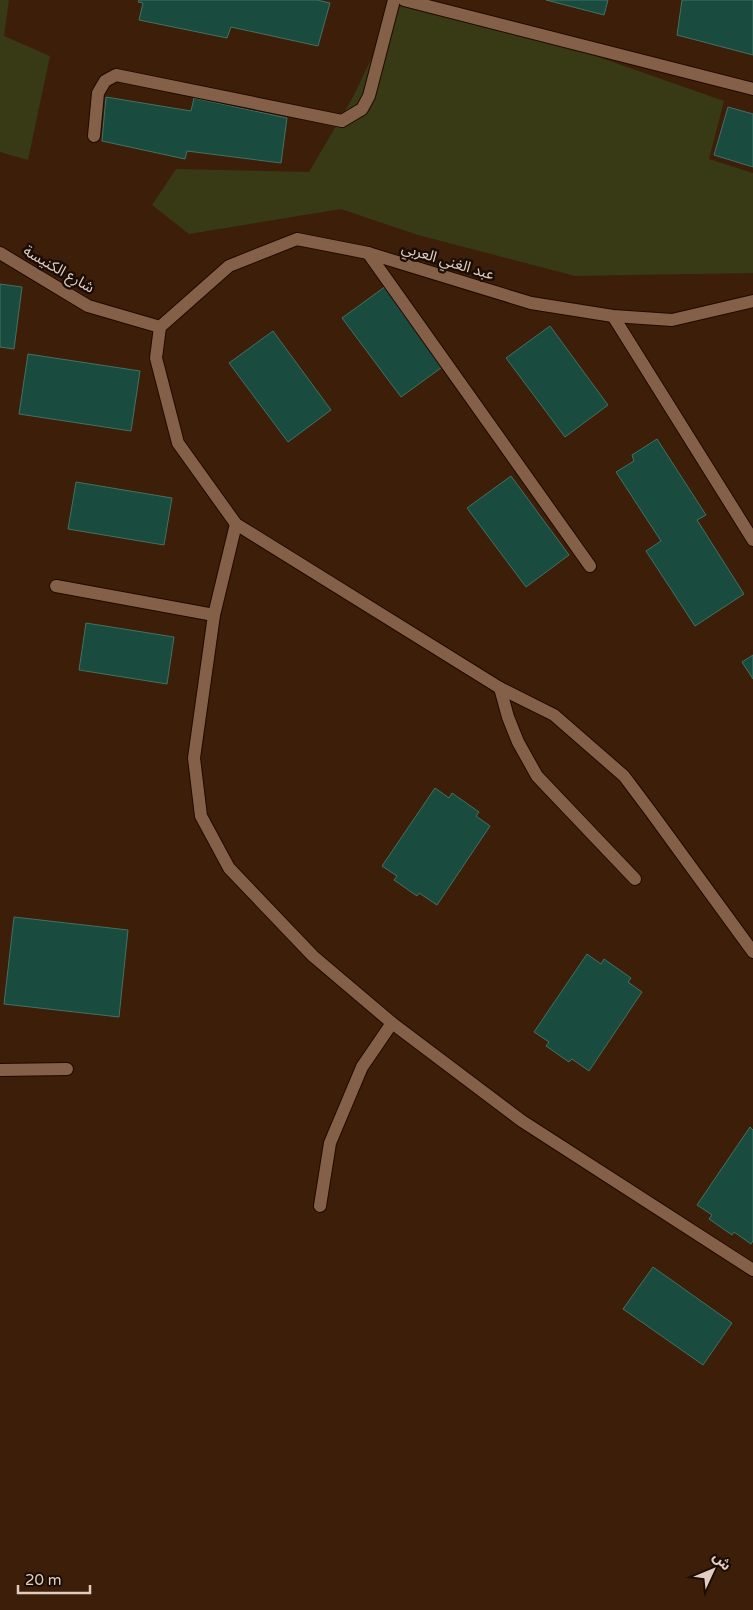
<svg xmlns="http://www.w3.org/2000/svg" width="753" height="1610" font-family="'Varela Round','Noto Sans Arabic',sans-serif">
	<rect width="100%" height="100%" fill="#3d1e08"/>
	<g fill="#373a15">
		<path d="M0,0h9l-5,36 46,20 -22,104 -28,-8z"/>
		<path d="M399,0l154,41 171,60 -15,58 44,14v100l-178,3 -157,-41 -77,-26 -152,25 -37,-29 24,-36 133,3 44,-75z"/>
	</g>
	<g fill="#194b3e" stroke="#417264">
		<path d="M139,0h178l13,3 -12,43 -87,-19 -4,11 -88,-18 4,-17 -5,-1z"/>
		<path d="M546,0h62l-4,15z"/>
		<path d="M682,0h71v55l-76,-20z"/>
		<path d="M106,97l85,14 3,-13 93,20 -6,45 -94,-12 -2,8 -83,-18z"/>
		<path d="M728,107l25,7v53l-39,-12z"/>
		<path d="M0,284l22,3 -8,62 -14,-2z"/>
		<path d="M386,286l59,79 -44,32 -59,-79z"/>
		<path d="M550,326l58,79 -43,32 -59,-79z"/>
		<path d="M273,331l58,79 -43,32 -59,-79z"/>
		<path d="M28,354l112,17 -9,60 -112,-17z"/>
		<path d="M657,439l49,76 -9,5 47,74 -49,32 -49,-75 15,-10 -45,-69 18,-11 -2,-6z"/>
		<path d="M511,476l58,79 -43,32 -59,-79z"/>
		<path d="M76,482l96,16 -8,47 -96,-16z"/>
		<path d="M86,623l88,14 -7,47 -88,-14z"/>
		<path d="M753,655v24l-11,-17z"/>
		<path d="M435,788l14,10 3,-5 27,19 -3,4 14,10 -53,79 -18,-12 -2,3 -23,-16 3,-4 -15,-10z"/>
		<path d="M14,917l114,13 -9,87 -115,-13z"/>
		<path d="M587,954l14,10 3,-5 27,19 -3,4 14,10 -53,79 -17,-12 -3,3 -23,-16 3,-4 -15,-10z"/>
		<path d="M750,1127l3,3v111l-2,3 -17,-12 -2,3 -23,-16 3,-4 -15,-10z"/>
		<path d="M653,1267l79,56 -29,42 -80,-56z"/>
	</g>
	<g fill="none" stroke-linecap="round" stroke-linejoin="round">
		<defs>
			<g id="minor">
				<path d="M404,0l349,89"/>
				<path d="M94,136l4,-43 7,-12 11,-6 226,46 20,-12 7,-13 25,-96"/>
				<path d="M0,253l88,53 72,21"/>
				<path d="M368,253l222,313"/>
				<path d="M613,316l140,224"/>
				<path d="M160,327l-4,31 22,85 58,81 264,164 54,27 70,61 27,36 102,140"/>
				<path d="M160,327l69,-61 68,-27 71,14 163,50 82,13 59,4 81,-19"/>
				<path d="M236,524l-22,91 -20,143 7,58 28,52 84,88 79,67 130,98 231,149"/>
				<path d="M56,586l158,29"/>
				<path d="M500,688l8,29 10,25 19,34 98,103"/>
				<path d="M0,1070l67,-1"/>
				<path d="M320,1206l10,-63 32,-76 30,-44"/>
			</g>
		</defs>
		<use href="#minor" stroke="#200900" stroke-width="14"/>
		<use href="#minor" stroke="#856049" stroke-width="12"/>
	</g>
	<g text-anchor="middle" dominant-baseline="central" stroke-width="5" stroke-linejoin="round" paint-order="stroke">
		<g font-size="15" fill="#e2cdc0" stroke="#1a0d05">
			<text transform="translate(448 261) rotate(17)">عبد الغني العربي</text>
			<text transform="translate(59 269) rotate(30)">شارع الكنيسة</text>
		</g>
	</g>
	<g transform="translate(713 1570) rotate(46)" stroke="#1a0d05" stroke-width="4" paint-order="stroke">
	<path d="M0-4L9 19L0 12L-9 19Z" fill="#e2cdc0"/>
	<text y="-8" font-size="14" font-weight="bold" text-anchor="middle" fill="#e2cdc0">ش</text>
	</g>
	<path d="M18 1585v8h72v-8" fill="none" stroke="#e2cdc0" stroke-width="2.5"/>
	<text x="25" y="1585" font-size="15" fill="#e2cdc0" stroke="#1a0d05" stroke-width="4" paint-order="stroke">20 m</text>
</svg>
